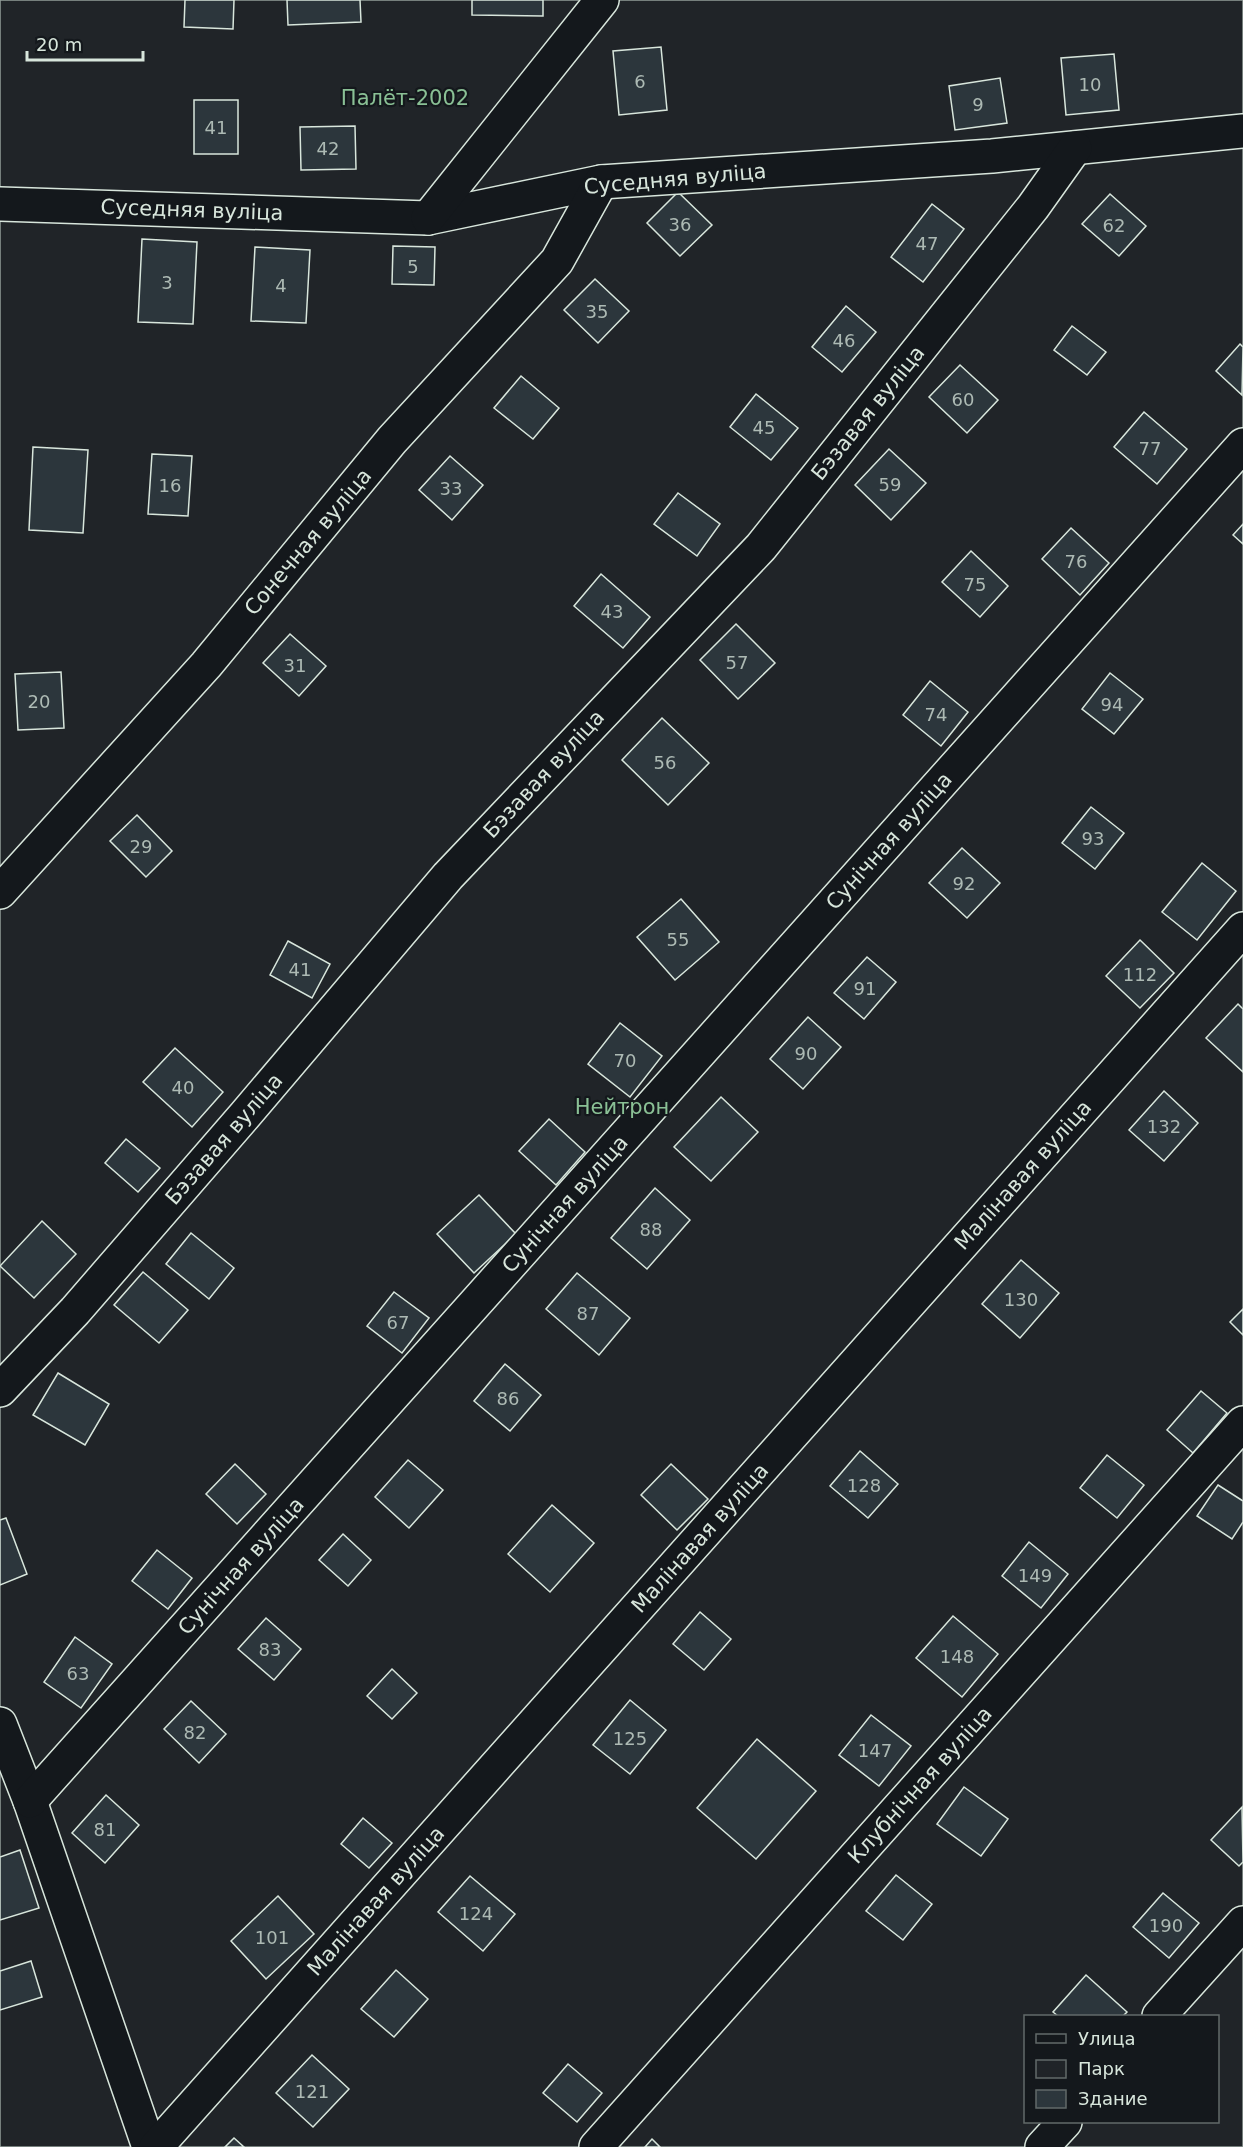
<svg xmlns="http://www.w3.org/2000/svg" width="1243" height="2147" font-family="'DejaVu Sans',sans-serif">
	<rect width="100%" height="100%" fill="#14181c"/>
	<path fill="#202428" stroke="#939e99" stroke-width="1.5" fill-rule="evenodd" d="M0,0h1243v2147h-1243zM1026,2016h192v106h-192z"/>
	<g fill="#2c363c" stroke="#d8e6dc" stroke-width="1.5">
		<path d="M185,0h49l-1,29 -49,-2z"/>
		<path d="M287,0h73l1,22 -73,3z"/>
		<path d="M472,0h71v16l-71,-1z"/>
		<path d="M661,47l6,63 -48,5 -6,-64z"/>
		<path d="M1114,54l5,56 -53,5 -5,-57z"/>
		<path d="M1000,78l7,45 -52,7 -6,-44z"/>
		<rect x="194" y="100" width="44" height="54"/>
		<path d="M355,126l1,43 -55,1 -1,-43z"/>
		<path d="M678,192l34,33 -32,31 -33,-33z"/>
		<path d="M1110,194l36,32 -27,30 -37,-32z"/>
		<path d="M932,204l32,25 -41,53 -32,-25z"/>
		<path d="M142,239l55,3 -4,82 -55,-2z"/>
		<path d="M393,246l42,1 -1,38 -42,-1z"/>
		<path d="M255,247l55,3 -4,73 -55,-2z"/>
		<path d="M595,279l34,32 -31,32 -34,-33z"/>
		<path d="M846,306l30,26 -34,40 -30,-25z"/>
		<path d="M1072,326l34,26 -19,23 -33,-25z"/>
		<path d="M1240,344l3,3 -1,48 -26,-24z"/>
		<path d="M960,365l38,35 -31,33 -38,-36z"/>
		<path d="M521,376l38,32 -26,31 -39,-31z"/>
		<path d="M756,394l42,34 -27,32 -41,-33z"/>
		<path d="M1144,412l43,37 -30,35 -43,-37z"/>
		<path d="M33,447l55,3 -5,83 -54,-3z"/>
		<path d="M889,449l37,34 -35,37 -36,-35z"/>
		<path d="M152,454l40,2 -4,60 -40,-2z"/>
		<path d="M450,456l33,29 -31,35 -33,-30z"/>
		<path d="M678,493l42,31 -23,32 -43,-32z"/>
		<path d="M1243,524v20l-10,-9z"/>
		<path d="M1071,528l38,35 -29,32 -38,-36z"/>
		<path d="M971,551l37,35 -28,31 -38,-35z"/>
		<path d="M601,574l49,43 -27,31 -49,-42z"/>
		<path d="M736,624l39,39 -37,36 -38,-39z"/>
		<path d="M290,634l36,32 -27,30 -36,-33z"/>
		<path d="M61,672l3,56 -46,2 -3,-56z"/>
		<path d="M1110,673l33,26 -29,35 -32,-25z"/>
		<path d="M930,681l38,31 -27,34 -38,-31z"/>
		<path d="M662,718l47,45 -41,42 -46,-45z"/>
		<path d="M1091,807l33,26 -29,36 -33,-26z"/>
		<path d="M137,815l35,36 -26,26 -36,-36z"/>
		<path d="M962,848l38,35 -33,35 -38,-35z"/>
		<path d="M1202,863l34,28 -39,49 -35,-28z"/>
		<path d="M681,899l38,43 -44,38 -38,-43z"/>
		<path d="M1140,940l34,33 -34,35 -34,-32z"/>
		<path d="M288,941l42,23 -18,34 -42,-23z"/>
		<path d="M867,957l29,25 -32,37 -30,-26z"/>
		<path d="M1238,1004l5,5v63l-37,-34z"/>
		<path d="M808,1017l33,30 -38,42 -33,-30z"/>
		<path d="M620,1023l42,33 -32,41 -42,-33z"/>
		<path d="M175,1048l48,44 -31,35 -49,-45z"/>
		<path d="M1164,1091l34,32 -34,38 -35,-31z"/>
		<path d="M721,1097l37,35 -47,49 -37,-34z"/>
		<path d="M549,1119l36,33 -29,33 -37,-34z"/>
		<path d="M126,1139l34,29 -22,24 -33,-29z"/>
		<path d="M655,1188l35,32 -43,49 -36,-31z"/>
		<path d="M479,1195l37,39 -42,39 -37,-39z"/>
		<path d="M42,1221l34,33 -42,44 -34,-32z"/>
		<path d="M191,1233l43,35 -25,31 -43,-35z"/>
		<path d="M1021,1260l38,33 -39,45 -38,-34z"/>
		<path d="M143,1272l45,38 -29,33 -45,-38z"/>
		<path d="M577,1273l53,45 -31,37 -53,-46z"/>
		<path d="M394,1292l35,26 -27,35 -35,-27z"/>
		<path d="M1243,1309v26l-13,-13z"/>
		<path d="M505,1364l36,31 -31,36 -36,-30z"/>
		<path d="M58,1373l51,31 -24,41 -52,-30z"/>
		<path d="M1201,1391l26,22 -34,40 -26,-23z"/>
		<path d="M860,1451l38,33 -30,34 -38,-32z"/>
		<path d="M1107,1455l37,30 -27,33 -37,-30z"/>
		<path d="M408,1460l35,30 -34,38 -34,-31z"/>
		<path d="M235,1464l31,30 -29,30 -31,-30z"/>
		<path d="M671,1464l37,35 -31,31 -36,-35z"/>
		<path d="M1218,1485l25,16v21l-11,17 -35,-23z"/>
		<path d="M552,1505l42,38 -44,49 -42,-38z"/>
		<path d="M6,1518l21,56 -27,11v-65z"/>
		<path d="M343,1534l28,26 -23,26 -29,-26z"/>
		<path d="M1029,1542l39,32 -27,34 -39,-32z"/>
		<path d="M157,1550l35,28 -24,31 -36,-28z"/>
		<path d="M700,1612l31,27 -27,31 -31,-26z"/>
		<path d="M953,1616l45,38 -36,43 -46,-39z"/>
		<path d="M266,1618l35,31 -27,31 -36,-31z"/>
		<path d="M75,1637l37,27 -31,44 -37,-26z"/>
		<path d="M392,1669l25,24 -25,26 -25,-23z"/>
		<path d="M630,1700l36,30 -36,44 -37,-29z"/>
		<path d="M191,1701l35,33 -27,29 -35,-34z"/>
		<path d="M871,1715l40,31 -32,40 -40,-31z"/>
		<path d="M757,1739l59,52 -60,68 -59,-51z"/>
		<path d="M964,1787l44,32 -27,37 -44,-32z"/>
		<path d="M106,1795l33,30 -34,38 -33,-30z"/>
		<path d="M1242,1807l1,55 -4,4 -28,-26z"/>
		<path d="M363,1818l29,25 -23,25 -28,-24z"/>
		<path d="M20,1850l19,58 -39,12v-63z"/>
		<path d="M896,1875l36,29 -29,36 -37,-29z"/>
		<path d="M470,1876l45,38 -32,37 -45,-39z"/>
		<path d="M1163,1893l36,30 -30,35 -36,-31z"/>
		<path d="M278,1896l36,38 -48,45 -35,-38z"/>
		<path d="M31,1961l11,36 -42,13v-39z"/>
		<path d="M396,1970l32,29 -34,38 -33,-28z"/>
		<path d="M1086,1975l41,37 -4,4h-65l-5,-4z"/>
		<path d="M312,2055l37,34 -36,38 -37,-34z"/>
		<path d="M568,2064l34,29 -25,29 -34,-29z"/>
		<path d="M234,2138l10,9h-19z"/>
		<path d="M652,2139l8,8h-15z"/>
	</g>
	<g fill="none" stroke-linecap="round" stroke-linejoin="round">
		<defs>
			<g id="minor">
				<path d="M0,204l428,14 173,-36 391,-26 251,-25"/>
				<path d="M428,218l174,-218"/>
				<path d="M0,892l206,-227 186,-225 165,-179 44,-79"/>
				<path d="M0,1390l75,-79 170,-196 203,-239 313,-329 272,-340 42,-59"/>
				<path d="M0,1724l30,77 119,346"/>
				<path d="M30,1801l1213,-1356"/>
				<path d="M1159,2016l84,-93"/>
				<path d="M156,2147l1087,-1218"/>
				<path d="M596,2147l647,-724"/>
				<path d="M1042,2147l23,-25"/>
			</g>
		</defs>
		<use href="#minor" stroke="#d8e6dc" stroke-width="36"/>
		<use href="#minor" stroke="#14181c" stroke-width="33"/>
	</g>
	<g text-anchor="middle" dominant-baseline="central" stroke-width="4.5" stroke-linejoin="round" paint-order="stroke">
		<g font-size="18" fill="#adbab4">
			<text x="640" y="81">6</text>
			<text x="1090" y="84">10</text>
			<text x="978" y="104">9</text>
			<text x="216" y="127">41</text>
			<text x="328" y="148">42</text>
			<text x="680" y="224">36</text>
			<text x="1114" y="225">62</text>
			<text x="927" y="243">47</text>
			<text x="413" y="266">5</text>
			<text x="167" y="282">3</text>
			<text x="281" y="285">4</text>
			<text x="597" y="311">35</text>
			<text x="844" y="340">46</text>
			<text x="963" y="399">60</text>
			<text x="764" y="427">45</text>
			<text x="1150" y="448">77</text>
			<text x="890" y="484">59</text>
			<text x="170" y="485">16</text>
			<text x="451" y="488">33</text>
			<text x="1076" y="561">76</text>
			<text x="975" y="584">75</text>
			<text x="612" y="611">43</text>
			<text x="737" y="662">57</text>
			<text x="295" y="665">31</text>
			<text x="39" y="701">20</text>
			<text x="1112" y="704">94</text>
			<text x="936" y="714">74</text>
			<text x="665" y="762">56</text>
			<text x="1093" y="838">93</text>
			<text x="141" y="846">29</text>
			<text x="964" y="883">92</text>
			<text x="678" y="939">55</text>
			<text x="300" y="969">41</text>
			<text x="1140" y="974">112</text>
			<text x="865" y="988">91</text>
			<text x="806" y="1053">90</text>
			<text x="625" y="1060">70</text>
			<text x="183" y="1087">40</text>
			<text x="1164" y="1126">132</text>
			<text x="651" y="1229">88</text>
			<text x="1021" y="1299">130</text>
			<text x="588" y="1313">87</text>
			<text x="398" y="1322">67</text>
			<text x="508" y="1398">86</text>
			<text x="864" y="1485">128</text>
			<text x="1035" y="1575">149</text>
			<text x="270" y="1649">83</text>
			<text x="957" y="1656">148</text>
			<text x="78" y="1673">63</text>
			<text x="195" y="1732">82</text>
			<text x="630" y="1738">125</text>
			<text x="875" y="1750">147</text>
			<text x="105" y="1829">81</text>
			<text x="476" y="1913">124</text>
			<text x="1166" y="1925">190</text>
			<text x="272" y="1937">101</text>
			<text x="312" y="2091">121</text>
		</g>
		<g font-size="21" fill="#8ac095" stroke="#14181c">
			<text x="405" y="98">Палёт-2002</text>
			<text x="622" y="1107">Нейтрон</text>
		</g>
		<g font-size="21" fill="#d8e6dc" stroke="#14181c">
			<text transform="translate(675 179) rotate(-5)">Суседняя вуліца</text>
			<text transform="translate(192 210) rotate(2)">Суседняя вуліца</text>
			<text transform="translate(868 413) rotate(-51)">Бэзавая вуліца</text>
			<text transform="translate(308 542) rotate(-50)">Сонечная вуліца</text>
			<text transform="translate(544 774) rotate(-47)">Бэзавая вуліца</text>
			<text transform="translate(889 841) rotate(-48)">Сунічная вуліца</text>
			<text transform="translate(224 1139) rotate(-49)">Бэзавая вуліца</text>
			<text transform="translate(1023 1175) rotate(-48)">Малінавая вуліца</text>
			<text transform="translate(565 1204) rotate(-48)">Сунічная вуліца</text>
			<text transform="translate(700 1538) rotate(-48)">Малінавая вуліца</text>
			<text transform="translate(241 1566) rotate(-48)">Сунічная вуліца</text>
			<text transform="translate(920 1785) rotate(-48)">Клубнічная вуліца</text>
			<text transform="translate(376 1901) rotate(-48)">Малінавая вуліца</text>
		</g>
	</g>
	<rect x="1024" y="2015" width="195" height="108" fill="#14181c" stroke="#626a69" stroke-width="1.5"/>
	<rect x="1036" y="2034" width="30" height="9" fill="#14181c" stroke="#626a69" stroke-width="1.5"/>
	<text x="1078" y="2045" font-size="18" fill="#d8e6dc">Улица</text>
	<rect x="1036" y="2060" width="30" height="18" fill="#202428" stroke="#626a69" stroke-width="1.5"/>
	<text x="1078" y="2075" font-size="18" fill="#d8e6dc">Парк</text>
	<rect x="1036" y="2090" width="30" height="18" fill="#2c363c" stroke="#626a69" stroke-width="1.5"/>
	<text x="1078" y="2105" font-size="18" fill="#d8e6dc">Здание</text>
	<path d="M27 51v9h116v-9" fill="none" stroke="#d8e6dc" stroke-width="3"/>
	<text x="36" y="51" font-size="18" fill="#d8e6dc" stroke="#14181c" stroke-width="4.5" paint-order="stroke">20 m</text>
</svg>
